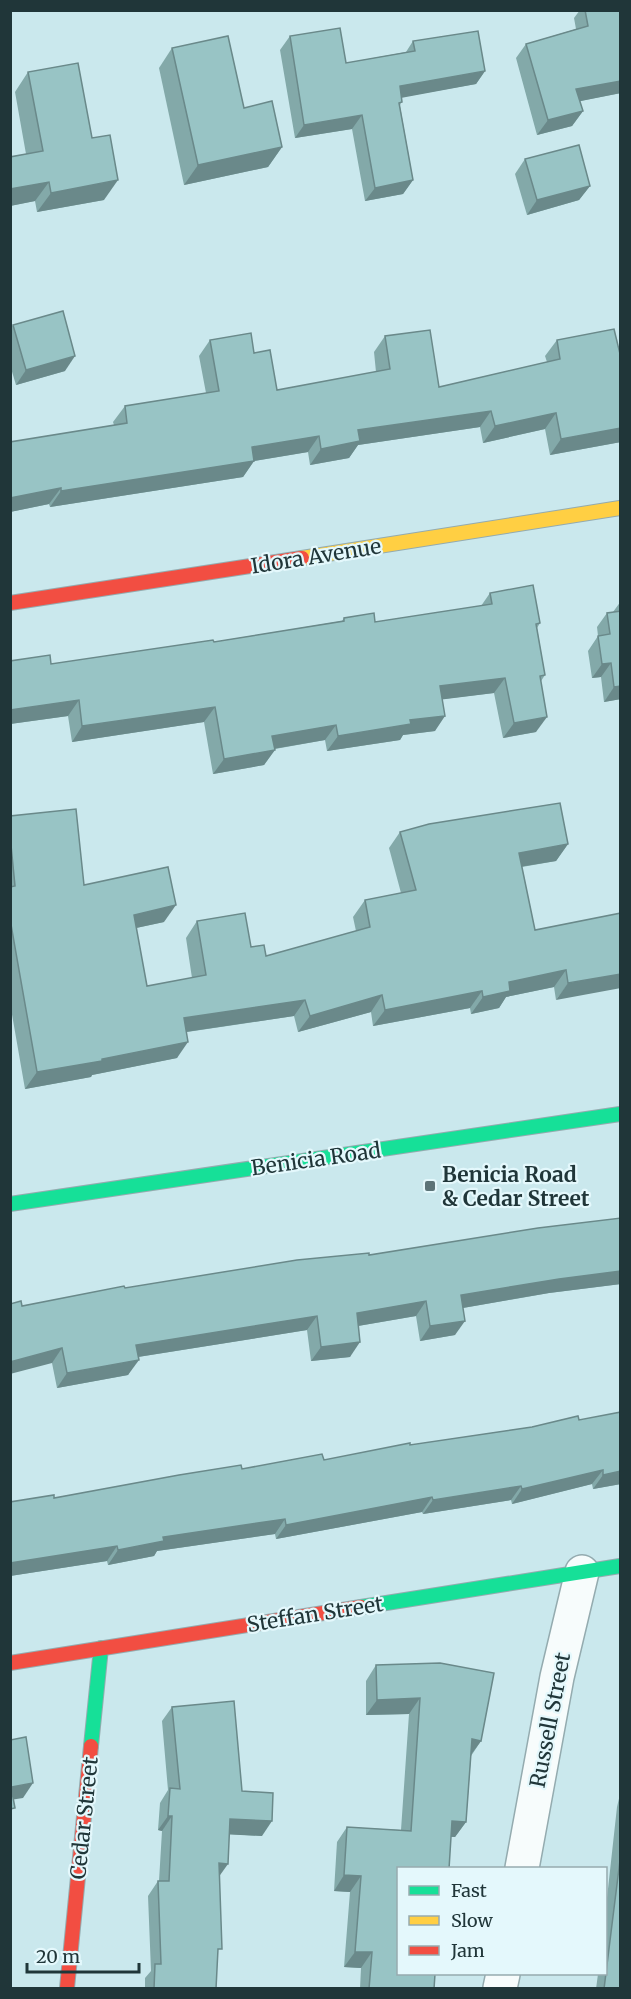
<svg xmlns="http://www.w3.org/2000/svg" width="631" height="1999" font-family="Merriweather,serif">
	<rect width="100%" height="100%" fill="#cae8ed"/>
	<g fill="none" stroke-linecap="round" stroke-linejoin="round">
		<defs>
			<g id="street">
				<path d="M522,1868l35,-191 25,-105"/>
				<path d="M500,1988l3,-14"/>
			</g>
			<g id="fast">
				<path d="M10,1204l610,-90"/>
				<path d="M361,1607l259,-41"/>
				<path d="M91,1746l10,-98"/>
			</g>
			<path id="slow" d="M302,558l318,-50"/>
			<g id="jam">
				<path d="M10,603l292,-45"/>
				<path d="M10,1663l351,-56"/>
				<path d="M67,1988l24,-242"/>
			</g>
		</defs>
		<use href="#street" stroke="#94abaf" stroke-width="36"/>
		<use href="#fast" stroke="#94abaf" stroke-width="16"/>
		<use href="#slow" stroke="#94abaf" stroke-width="16"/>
		<use href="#jam" stroke="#94abaf" stroke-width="16"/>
		<use href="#street" stroke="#f7fcfc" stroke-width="33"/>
		<use href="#fast" stroke="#16e098" stroke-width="14"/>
		<use href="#slow" stroke="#ffcf43" stroke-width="14"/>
		<use href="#jam" stroke="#f24e42" stroke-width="14"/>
	</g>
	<g fill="#83a9a9">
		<path d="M580,10h41v83l-41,8 3,10 -11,15 -35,9 -21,-77 10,-14 50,-15 -2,-11z"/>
		<path d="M290,36l56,27 60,-11 7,-11 72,30 -9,13 -74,13 -2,9 13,74 -10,14 -38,7 -13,-72 -57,9 -15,-88z"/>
		<path d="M172,48l110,99 -14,20 -84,18 -25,-117z"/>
		<path d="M28,72l64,66 12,62 -67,12 -2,-11 -25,5v-49l16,-3 -11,-62z"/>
		<path d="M525,159l65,27 -11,14 -52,15 -12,-41z"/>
		<path d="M13,325l52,46 -49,14 -6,-20v-36z"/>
		<path d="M385,336l54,51 108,-25 -2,-6 12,-16 64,18v84l-71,13 -5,-26 -62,14 -3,-16 -122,18 -9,13 -39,7 -2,-13 -54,9 -11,16 -193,30 -1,-3 -39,8v-70l104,-17 -1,-3 12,-16 81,-13 -7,-37 11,-16 44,13 23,37 99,-18 -2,-20z"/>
		<path d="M490,593l50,30 -3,5 8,47 -4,6 -5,51 -33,6 -9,-45 -51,6 -8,32 -32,4 -3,5 -73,11 -2,-11 -50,9 -11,16 -51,9 -9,-52 -132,20 -4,-26 -58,8v-63l41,3 163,-22 128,-21 2,-3 31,4 106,-16z"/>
		<path d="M621,601v98l-17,3 -3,-25 -9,1 -4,-27 10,-15 -1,-9 10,-14 6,-1z"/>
		<path d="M10,816l74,69 80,37 -28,6 11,58 45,-8 -6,-40 11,-17 54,26 15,9 90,-25 -3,-14 12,-17 36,-7 -12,-45 11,-16 168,12 -12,17 -34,6 13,63 86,-17 -65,87 -2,-13 -48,10 -7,11 -28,6 -1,-6 -97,18 -2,-14 -73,20 -4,-16 -107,16 -10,26 -85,17 -1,2 -66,12 -15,-86z"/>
		<path d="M621,1218v66l-72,9 -86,15 -8,27 -35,6 -4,-25 -58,10 -8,31 -39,4 -4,-31 -169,27 -10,18 -71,13 -5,-25 -30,-57 103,-18 244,-33z"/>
		<path d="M579,1420l42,64 -28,5 -1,-5 -80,20 -1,-4 -88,14 -1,-2 -146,27 -1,-5 -118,17 -3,5 -46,9 -1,-4 -97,15v-74l44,-4 188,-29 82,-9 86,-15z"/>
		<path d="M376,1665l105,76 -10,15 -5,66 -11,15h-4l-52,32 35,120h-74l1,-21 -17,-1 6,-75 -16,-1 3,-49 10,-15 54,3 8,-116 -43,1v-34z"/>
		<path d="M172,1707l70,84 20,45 -32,-2 -11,42 -3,113h-71v-11l6,-7 -3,-75 10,-15h1l3,-50 -4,-1 2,-27 8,-13 -6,-69z"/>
		<path d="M621,1790v199h-25l2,-15h8v-67l11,-100z"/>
	</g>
	<g fill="#6a898a">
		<path d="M485,71l-9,13 -86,16 10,-14z"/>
		<path d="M621,81v12l-55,11 10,-15z"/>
		<path d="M583,111l-11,15 -35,9 11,-15z"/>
		<path d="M362,115l-10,14 -57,9 9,-13z"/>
		<path d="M282,147l-14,20 -84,18 14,-20z"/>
		<path d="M118,180l-14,20 -67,12 14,-19z"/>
		<path d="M413,180l-10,14 -38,7 10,-13z"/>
		<path d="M49,182l-14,19 -25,5v-17z"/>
		<path d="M590,186l-11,14 -52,15 10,-15z"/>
		<path d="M75,356l-10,15 -49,14 10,-15z"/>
		<path d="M491,411l-11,16 -122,18 -9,13 -39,7 11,-16 37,-19z"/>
		<path d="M556,413l-11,16 -62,14 12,-17z"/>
		<path d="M621,428v14l-71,13 11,-16z"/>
		<path d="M319,436l-11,16 -66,11 12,-2 -11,16 -193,30 11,-16 191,-44z"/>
		<path d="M61,488l-12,16 -39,8v-14z"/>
		<path d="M611,663l-10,14 -9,1 10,-14z"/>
		<path d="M505,678l-11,15 -64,8 10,-15z"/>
		<path d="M621,686v13l-17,3 10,-15z"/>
		<path d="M79,700l-11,16 -58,8v-14z"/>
		<path d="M215,707l-11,15 -132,20 10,-16z"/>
		<path d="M445,716l-10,15 -32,4 -3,5 -73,11 11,-15 72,-16z"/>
		<path d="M547,717l-11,15 -33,6 11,-15z"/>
		<path d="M336,725l-11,15 -64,11 11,-15z"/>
		<path d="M275,750l-11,15 -51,9 11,-15z"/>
		<path d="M568,844l-12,17 -49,8 12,-16z"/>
		<path d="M176,905l-12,17 -42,9 12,-16z"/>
		<path d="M566,970l-12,17 -48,10 -7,11 -28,6 12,-17 26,-15z"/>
		<path d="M621,974v14l-65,12 12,-17z"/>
		<path d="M482,991l-12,17 -97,18 12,-16z"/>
		<path d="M382,995l-11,17 -73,20 12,-16z"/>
		<path d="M305,1000l-11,16 -122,18 12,-16z"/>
		<path d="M188,1042l-11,16 -85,17 -1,2 -66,12 12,-17z"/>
		<path d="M621,1271v13l-72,9 -98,17 10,-15 98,-16z"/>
		<path d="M426,1301l-10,15 -70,12 11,-15z"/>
		<path d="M317,1316l-10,14 -182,29 11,-14z"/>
		<path d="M465,1321l-10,14 -35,6 10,-15z"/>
		<path d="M360,1342l-10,15 -39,4 10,-14z"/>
		<path d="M62,1348l-10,15 -42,11v-12z"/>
		<path d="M139,1360l-11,15 -71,13 10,-15z"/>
		<path d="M603,1470l-11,14 -80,20 10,-15z"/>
		<path d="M621,1471v13l-28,5 10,-14z"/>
		<path d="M521,1486l-10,14 -88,14 10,-14z"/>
		<path d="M432,1497l-10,15 -146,27 10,-14z"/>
		<path d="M285,1519l-10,15 -118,17 -3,5 -46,9 10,-15 45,-13z"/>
		<path d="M117,1546l-10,15 -97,15v-13z"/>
		<path d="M420,1698l-11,16 -43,1 11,-15z"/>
		<path d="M472,1739l9,2 -11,15z"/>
		<path d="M33,1783l-10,15 -13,2 1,-13z"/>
		<path d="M168,1816h4l-10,15 -4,-1z"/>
		<path d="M230,1819l42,2 -10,15 -42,-2z"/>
		<path d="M452,1821l14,1 -11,15 -14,-1z"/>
		<path d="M219,1863l9,1 -10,14z"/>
		<path d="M344,1875l17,1 -11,16 -16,-1z"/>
		<path d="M355,1952h17l-11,16 -17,-1z"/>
	</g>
	<g fill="#98c4c5" stroke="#6a898a" stroke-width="1.5">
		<path d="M585,10h36v71l-45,8 7,22 -35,9 -22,-76 62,-18z"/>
		<path d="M340,28l6,35 69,-12 -2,-10 65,-10 7,40 -85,15 2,16 -3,1 14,77 -38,8 -13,-73 -58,10 -14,-89z"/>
		<path d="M228,36l16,72 28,-7 10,46 -84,18 -26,-117z"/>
		<path d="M78,63l14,75 18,-3 8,45 -67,13 -2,-11 -39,7v-32l33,-6 -15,-79z"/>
		<path d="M579,145l11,41 -53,14 -12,-41z"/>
		<path d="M63,311l12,45 -49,14 -13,-45z"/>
		<path d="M614,329l7,29v70l-60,11 -5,-26 -61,13 -4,-15 -133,19 2,11 -39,8 -2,-13 -67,11 2,14 -193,30v-3l-51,10v-56l117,-19 -2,-17 94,-15 -9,-51 41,-7 3,20 16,-3 7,40 113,-21 -5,-33 45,-6 9,57 121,-28 -3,-19z"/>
		<path d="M533,585l7,38 -4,1 9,51 -5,1 7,41 -33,6 -9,-45 -65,8 5,30 -35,4 1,4 -73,12 -2,-11 -64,11 3,14 -51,9 -9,-52 -133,19 -3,-26 -69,10v-49l40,-6 1,9 162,-24 1,2 130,-21v-3l30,-5 1,9 117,-18 -2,-11z"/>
		<path d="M621,611v75l-7,1 -3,-24 -9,1 -4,-28 12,-2 -3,-21z"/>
		<path d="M560,803l8,41 -49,9 16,77 86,-17v61l-53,9 -2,-13 -57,12 1,9 -27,6 -1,-6 -97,19 -3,-15 -72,21 -5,-16 -121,18 4,24 -86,17v2l-65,11 -27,-153v-32l5,-1 -5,-51v-19l66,-7 8,76 84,-18 8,38 -42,10 13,71 59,-11 -9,-54 48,-8 6,34 13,-2 2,11 104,-29 -5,-27 51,-10 -16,-58 29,-8z"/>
		<path d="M621,1218v53l-62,8 -98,16 4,26 -35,5 -4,-25 -69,12 3,29 -39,5 -4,-31 -181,29 3,15 -72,13 -5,-25 -52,14v-58l11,-3 1,5 102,-20 1,2 172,-28 72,-7v2l169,-27z"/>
		<path d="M621,1412v59l-18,4v-5l-81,19 -1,-3 -88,14 -1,-3 -146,28 -1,-6 -122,18 1,4 -46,9 -1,-4 -107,17v-61l44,-7v3l125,-23 62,-10 1,4 80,-15 2,6 86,-17v2l122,-18 46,-11 1,4z"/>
		<path d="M440,1663l54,10 -13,68 -9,-2 -6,83 -14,-1 -3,48h-50v105h36l-1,15h-65l3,-37h-17l6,-76 -17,-1 3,-48 64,4 9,-133 -43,2 -1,-35z"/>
		<path d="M234,1701l8,90 31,2 -1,28 -42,-2 -2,45 -9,-1 3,86h-4l-2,40h-62l1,-25h6l-3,-83h11l3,-65h-4l2,-28 10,1 -8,-82z"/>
		<path d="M26,1737l7,46 -22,4 4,21 -5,1v-69z"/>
		<path d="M621,1852v137h-17z"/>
	</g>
	<rect fill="#5c7478" stroke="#e4f8fc" stroke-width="2" x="424" y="1180" width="12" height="12" rx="3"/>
	<g text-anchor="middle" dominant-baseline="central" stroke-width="4.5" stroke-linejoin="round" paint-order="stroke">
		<g font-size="21" fill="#203639" stroke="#e4f8fc">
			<text transform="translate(316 556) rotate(-9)">Idora Avenue</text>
			<text transform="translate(316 1159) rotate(-8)">Benicia Road</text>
			<text transform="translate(315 1614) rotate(-9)">Steffan Street</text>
			<text transform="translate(550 1720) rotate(-79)">Russell Street</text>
			<text transform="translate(84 1818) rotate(-84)">Cedar Street</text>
		</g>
		<g font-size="21" font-weight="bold" fill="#203639" stroke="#e4f8fc" text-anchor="start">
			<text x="442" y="1174">Benicia Road<tspan x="442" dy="24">&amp; Cedar Street</tspan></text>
		</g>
	</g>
	<rect width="631" height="1999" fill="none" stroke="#203639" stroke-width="24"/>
	<rect x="397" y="1867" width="210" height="108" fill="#e4f8fc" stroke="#96aaae" stroke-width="1.5"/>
	<rect x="409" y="1886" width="30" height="9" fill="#16e098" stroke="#96aaae" stroke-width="1.5"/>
	<text x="451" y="1897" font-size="18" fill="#203639">Fast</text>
	<rect x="409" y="1916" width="30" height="9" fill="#ffcf43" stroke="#96aaae" stroke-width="1.5"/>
	<text x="451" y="1927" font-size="18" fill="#203639">Slow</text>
	<rect x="409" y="1946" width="30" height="9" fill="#f24e42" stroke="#96aaae" stroke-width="1.5"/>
	<text x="451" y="1957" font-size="18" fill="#203639">Jam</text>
	<path d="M27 1963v9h112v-9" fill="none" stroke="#203639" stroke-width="3"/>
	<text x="36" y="1963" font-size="18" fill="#203639" stroke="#e4f8fc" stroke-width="4.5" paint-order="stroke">20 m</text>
</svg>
